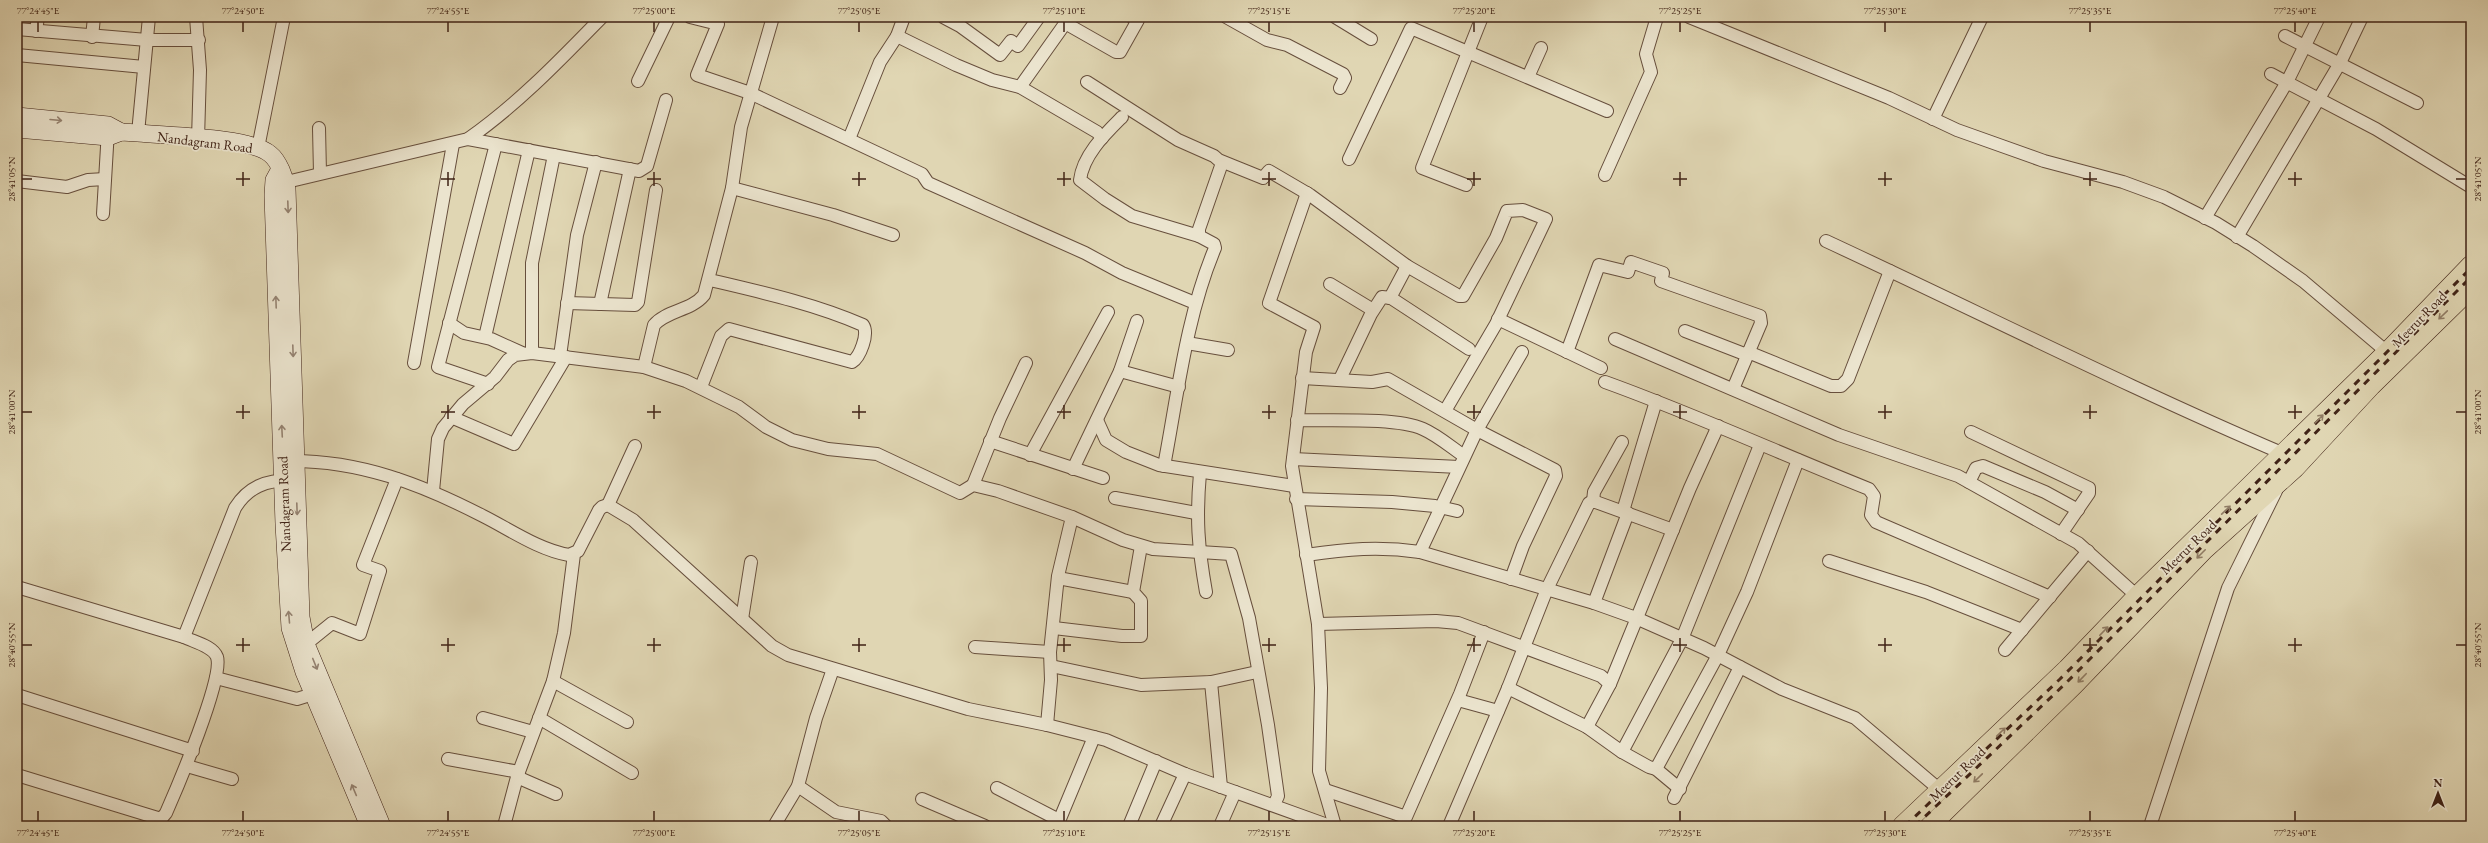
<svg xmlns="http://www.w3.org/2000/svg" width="2488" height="843" font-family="'EB Garamond',serif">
	<rect width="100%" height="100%" fill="#e0d6b3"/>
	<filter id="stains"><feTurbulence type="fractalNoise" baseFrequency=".005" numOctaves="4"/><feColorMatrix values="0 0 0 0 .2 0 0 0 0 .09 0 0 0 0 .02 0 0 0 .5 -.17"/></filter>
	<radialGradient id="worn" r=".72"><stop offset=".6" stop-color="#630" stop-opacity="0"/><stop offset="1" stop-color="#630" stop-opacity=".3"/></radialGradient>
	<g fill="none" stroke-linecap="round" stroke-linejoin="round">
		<defs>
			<g id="street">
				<path d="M196,17l4,53 -2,69"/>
				<path d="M690,17l28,7 -21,51 53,18 172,81 6,9 157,70 37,20 73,30"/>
				<path d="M943,17l17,9 40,29 11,-14 7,5 21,-29"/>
				<path d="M1226,17l41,23 20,5 56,29 2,4 -5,10"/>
				<path d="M1335,17l36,22"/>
				<path d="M1689,17l200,81 68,32 87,31 79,21 41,15 52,26 37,23 50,35 84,71"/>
				<path d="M1065,23l51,29h4l18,-32 -6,-3"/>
				<path d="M17,29l130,11h52"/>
				<path d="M36,31l2,-14"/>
				<path d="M897,36l59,29 36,15 28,7 77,45 5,6"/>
				<path d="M2285,36l132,67"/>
				<path d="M92,37l2,-20"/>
				<path d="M17,55l127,12"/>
				<path d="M2271,74l105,55 95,58"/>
				<path d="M1528,77l13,-29"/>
				<path d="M638,81l31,-64"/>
				<path d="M1087,82l91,58 36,16 8,7 -23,66v7l15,8 1,4c-29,69 -37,145 -51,218"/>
				<path d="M1020,87l49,-69"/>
				<path d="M1122,117c-17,17 -39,38 -42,63l25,19 27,17 67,20"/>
				<path d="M1933,119l49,-102"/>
				<path d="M319,128l1,45"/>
				<path d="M138,133l11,-116"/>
				<path d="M468,139l171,32 8,-5 19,-66"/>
				<path d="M849,139l31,-77 17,-26 7,-19"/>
				<path d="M258,148l26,-131"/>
				<path d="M1349,159l62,-131 196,83"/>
				<path d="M1221,161l42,17 6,-7 41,24 97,71 52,30h4l33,-58 11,-27 16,-1 23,9 -50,105 -51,87"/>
				<path d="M1605,175l46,-103 -5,-18 11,-37"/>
				<path d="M17,181l50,6 21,-7 17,-1"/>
				<path d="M278,184l190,-45c50,-35 92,-79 134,-122"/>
				<path d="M1466,185l-44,-17 60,-151"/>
				<path d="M732,188l101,27 60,20"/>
				<path d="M1307,193l-38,110 45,24 -8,25 -14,114 26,158 3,64 -2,83 16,55"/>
				<path d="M103,214l5,-84"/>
				<path d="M2205,218l82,-136 32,-65"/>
				<path d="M2237,237l103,-174 22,-46"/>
				<path d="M1826,241c153,71 303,147 458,213"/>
				<path d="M1330,284l43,26"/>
				<path d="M1390,298l17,-32"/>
				<path d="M567,303l68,2 3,-3 18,-112"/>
				<path d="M600,304l30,-135"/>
				<path d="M1498,319l103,49"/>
				<path d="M449,323l15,10 27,6 31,14"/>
				<path d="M1685,331l62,24"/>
				<path d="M485,337l44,-187"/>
				<path d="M1615,339l224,96 119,41 120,67 59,53"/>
				<path d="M1187,343l41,7"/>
				<path d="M1567,352l32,-87 29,7 3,-10 32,11 -2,8 99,35 1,7 -28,66"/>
				<path d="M1748,352l83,34h10l7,-7 42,-108"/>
				<path d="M532,353v-90l22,-108"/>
				<path d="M560,356l17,-121 19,-73"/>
				<path d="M414,363l39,-219"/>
				<path d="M644,367l10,-42c13,-15 37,-14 50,-30l28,-107 9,-61 32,-110"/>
				<path d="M1120,371l59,16"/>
				<path d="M1302,378l70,4 16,-3 89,51 78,40 1,6 -33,70 -12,33"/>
				<path d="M1340,379l31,-65 11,-17 9,1 78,51"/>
				<path d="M1605,382c89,32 176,72 264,107l5,7 -3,19 5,7 174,75"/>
				<path d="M488,384l-50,-17 58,-223"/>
				<path d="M701,387l20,-51 8,-7 123,33c8,-5 17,-28 11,-37 -48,-21 -102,-33 -153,-45"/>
				<path d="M451,417l63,27 52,-87"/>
				<path d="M1097,420l9,20 20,12 33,13 135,21"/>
				<path d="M1297,420c31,1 99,-3 126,9 14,6 28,18 41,27"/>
				<path d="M1971,432l118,56v5l-28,41"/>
				<path d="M990,441l113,37"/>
				<path d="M1030,455l78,-143"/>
				<path d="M1293,459l166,8"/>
				<path d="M288,461c71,-1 133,23 195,55 26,13 56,34 86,39l9,-4 21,-41 3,-3 6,-2 25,15 139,126 16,9 180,54 79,16 59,15 79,34 145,52"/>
				<path d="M1073,469l47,-98 17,-50"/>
				<path d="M1200,473c-4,45 -2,74 6,119"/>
				<path d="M1969,482l7,-14 7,-2 62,26 33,18"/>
				<path d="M973,485l27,-67 26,-55"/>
				<path d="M433,491l5,-52 5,-11 20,-24 32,-27 13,-17 7,-5 17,-2 112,14 42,14 53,26 27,20 26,13 36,9 49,5 83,39 13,-8 25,6 74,26 51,23 30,9 78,5 18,64 19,107 10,71 -4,9"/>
				<path d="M1115,498l81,15"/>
				<path d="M1296,499l96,3 43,4 22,5"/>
				<path d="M1593,501l1,-9 28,-50"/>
				<path d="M608,505l27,-59"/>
				<path d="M1623,511l33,-110"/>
				<path d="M1420,552l57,-122 45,-78"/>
				<path d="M1306,555c41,-6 73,-9 114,-3l174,51 42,15 68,30 78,41 73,29 85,72"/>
				<path d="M1829,561l97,31 96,38"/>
				<path d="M1058,578l75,14"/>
				<path d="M17,587l167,50c10,5 29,9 33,20 7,21 -40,131 -51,156l-5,6 -144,-44"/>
				<path d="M1594,603l34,-90"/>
				<path d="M742,619l9,-57"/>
				<path d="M1318,624l118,-3 22,2 143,53 9,8"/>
				<path d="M1054,628l68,8h19v-35l-8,-9 8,-46"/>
				<path d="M184,637l51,-129c13,-21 31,-28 56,-28"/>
				<path d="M306,644l26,-21 28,11 20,-63 -17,-6 34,-86"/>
				<path d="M975,647l75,5"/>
				<path d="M2005,650l83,-99"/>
				<path d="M1051,666l90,19 70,-3 46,-10"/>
				<path d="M216,678l81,21 16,-5"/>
				<path d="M553,681l74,41"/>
				<path d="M1211,682l10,105"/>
				<path d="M1508,688l79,39 35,25 27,15 7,2 24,20"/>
				<path d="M17,695l176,56"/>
				<path d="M1458,700l40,11"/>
				<path d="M483,718l50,14"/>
				<path d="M539,718l93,55"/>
				<path d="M1047,725l4,-45 -1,-28 8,-76 14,-59"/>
				<path d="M1587,727l23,-43 80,-196 28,-62"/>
				<path d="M1622,752l60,-113 78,-194"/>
				<path d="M448,759l71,13"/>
				<path d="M187,766l45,13"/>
				<path d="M1656,769l62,-114 29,-63 51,-132"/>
				<path d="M517,777l39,17"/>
				<path d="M798,786l38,26 45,9 5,5"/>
				<path d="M997,788l62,32"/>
				<path d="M1325,790l81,27 54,-123 24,-62"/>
				<path d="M1674,798l66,-131"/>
				<path d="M922,799l63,27"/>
				<path d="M504,826l13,-49 36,-96 11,-48 10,-79"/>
				<path d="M774,826l24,-40 18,-68 17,-49"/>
				<path d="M1057,826l37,-89"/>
				<path d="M1129,826l27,-65"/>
				<path d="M1161,826l24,-52"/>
				<path d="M1220,826l15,-34"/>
				<path d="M1449,826l59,-138 39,-99 42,-86 4,-2 80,29"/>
				<path d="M2150,826l78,-238 48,-97"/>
			</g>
			<g id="secondary">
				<path d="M17,116l91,9 13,7"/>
				<path d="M17,129l91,8 13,-5 17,1c29,3 112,4 132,21 9,7 15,24 17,35l14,428 5,27 76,182"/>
				<path d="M280,169l-6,11 -1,15 11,329 6,104 14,44 65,154"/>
			</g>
			<g id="primary">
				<path d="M1902,826l165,-157 70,-73 250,-244 84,-87"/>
				<path d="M1930,826l145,-142 129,-134 91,-82 76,-82 100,-98"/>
			</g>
		</defs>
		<use href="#street" stroke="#674f3d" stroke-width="14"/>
		<use href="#secondary" stroke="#3f2216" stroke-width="18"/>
		<use href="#primary" stroke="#3f2216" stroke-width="20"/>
		<use href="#street" stroke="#ebe4ce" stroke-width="12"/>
		<use href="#secondary" stroke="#ebe4ce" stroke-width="17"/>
		<use href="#primary" stroke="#e0d6b3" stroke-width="19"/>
		<g stroke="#3f2216" stroke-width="3" stroke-dasharray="7 7" stroke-linecap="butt">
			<path d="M1905,826l155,-147 411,-411"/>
			<path d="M1915,826l150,-142 406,-407"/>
		</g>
	</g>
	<defs><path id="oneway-shaft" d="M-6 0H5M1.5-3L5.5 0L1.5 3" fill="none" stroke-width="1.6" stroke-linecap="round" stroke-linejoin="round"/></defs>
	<g stroke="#958372">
		<use href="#oneway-shaft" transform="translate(56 120) rotate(5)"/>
		<use href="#oneway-shaft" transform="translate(288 207) rotate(88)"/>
		<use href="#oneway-shaft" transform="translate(276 302) rotate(-92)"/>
		<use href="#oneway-shaft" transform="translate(293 351) rotate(88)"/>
		<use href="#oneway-shaft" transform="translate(282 431) rotate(-93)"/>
		<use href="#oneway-shaft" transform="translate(297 509) rotate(88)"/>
		<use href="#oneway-shaft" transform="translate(289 617) rotate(-95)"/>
		<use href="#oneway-shaft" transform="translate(315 664) rotate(68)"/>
		<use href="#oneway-shaft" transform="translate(354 790) rotate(-113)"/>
	</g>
	<g stroke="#907c64">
		<use href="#oneway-shaft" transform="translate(2443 315) rotate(136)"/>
		<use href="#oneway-shaft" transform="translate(2319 419) rotate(-45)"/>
		<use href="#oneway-shaft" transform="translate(2226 510) rotate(-44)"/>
		<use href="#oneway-shaft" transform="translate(2201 554) rotate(135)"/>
		<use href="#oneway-shaft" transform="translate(2104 631) rotate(-46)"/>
		<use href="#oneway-shaft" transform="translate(2082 678) rotate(134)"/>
		<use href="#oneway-shaft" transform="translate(2001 732) rotate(-44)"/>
		<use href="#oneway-shaft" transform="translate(1978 778) rotate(136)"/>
	</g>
	<path fill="none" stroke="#3f2216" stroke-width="1.5" d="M38,22v10M243,22v10M448,22v10M654,22v10M859,22v10M1064,22v10M1269,22v10M1474,22v10M1680,22v10M1885,22v10M2090,22v10M2295,22v10M243,172v14M448,172v14M654,172v14M859,172v14M1064,172v14M1269,172v14M1474,172v14M1680,172v14M1885,172v14M2090,172v14M2295,172v14M22,179h10M236,179h14M441,179h14M647,179h14M852,179h14M1057,179h14M1262,179h14M1467,179h14M1673,179h14M1878,179h14M2083,179h14M2288,179h14M2456,179h10M243,405v14M448,405v14M654,405v14M859,405v14M1064,405v14M1269,405v14M1474,405v14M1680,405v14M1885,405v14M2090,405v14M2295,405v14M22,412h10M236,412h14M441,412h14M647,412h14M852,412h14M1057,412h14M1262,412h14M1467,412h14M1673,412h14M1878,412h14M2083,412h14M2288,412h14M2456,412h10M243,638v14M448,638v14M654,638v14M859,638v14M1064,638v14M1269,638v14M1474,638v14M1680,638v14M1885,638v14M2090,638v14M2295,638v14M22,645h10M236,645h14M441,645h14M647,645h14M852,645h14M1057,645h14M1262,645h14M1467,645h14M1673,645h14M1878,645h14M2083,645h14M2288,645h14M2456,645h10M38,811v10M243,811v10M448,811v10M654,811v10M859,811v10M1064,811v10M1269,811v10M1474,811v10M1680,811v10M1885,811v10M2090,811v10M2295,811v10"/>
	<g text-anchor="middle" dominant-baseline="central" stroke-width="3.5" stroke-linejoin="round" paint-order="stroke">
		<g font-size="14" fill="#3f2216" stroke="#ebe4ce">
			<text transform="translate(205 142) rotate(7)">Nandagram Road</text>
			<text transform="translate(2419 319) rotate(-46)">Meerut Road</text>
			<text transform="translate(284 504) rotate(-92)">Nandagram Road</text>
			<text transform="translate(2188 547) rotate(-44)">Meerut Road</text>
			<text transform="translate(1957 774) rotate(-44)">Meerut Road</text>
		</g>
	</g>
	<rect width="2488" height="843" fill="none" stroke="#e0d6b3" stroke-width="44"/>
	<g transform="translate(2438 793)" stroke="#ebe4ce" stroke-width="3" paint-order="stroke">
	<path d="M0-3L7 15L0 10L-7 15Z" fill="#3f2216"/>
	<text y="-6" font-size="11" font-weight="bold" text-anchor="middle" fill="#3f2216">N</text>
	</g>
	<rect x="22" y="22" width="2444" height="799" fill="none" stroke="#3f2216" stroke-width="1.5"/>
	<g font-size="10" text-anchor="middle" fill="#3f2216">
		<text x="38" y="14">77°24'45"E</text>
		<text x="243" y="14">77°24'50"E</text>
		<text x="448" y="14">77°24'55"E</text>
		<text x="654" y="14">77°25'00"E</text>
		<text x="859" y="14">77°25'05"E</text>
		<text x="1064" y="14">77°25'10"E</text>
		<text x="1269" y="14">77°25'15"E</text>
		<text x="1474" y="14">77°25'20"E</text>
		<text x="1680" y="14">77°25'25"E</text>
		<text x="1885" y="14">77°25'30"E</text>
		<text x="2090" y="14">77°25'35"E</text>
		<text x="2295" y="14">77°25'40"E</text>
		<text transform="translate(11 179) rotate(-90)" y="4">28°41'05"N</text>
		<text transform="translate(2477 179) rotate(-90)" y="4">28°41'05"N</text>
		<text transform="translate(11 412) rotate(-90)" y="4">28°41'00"N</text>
		<text transform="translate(2477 412) rotate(-90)" y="4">28°41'00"N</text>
		<text transform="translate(11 645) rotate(-90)" y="4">28°40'55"N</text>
		<text transform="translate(2477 645) rotate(-90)" y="4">28°40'55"N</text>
		<text x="38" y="836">77°24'45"E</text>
		<text x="243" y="836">77°24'50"E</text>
		<text x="448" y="836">77°24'55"E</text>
		<text x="654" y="836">77°25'00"E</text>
		<text x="859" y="836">77°25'05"E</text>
		<text x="1064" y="836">77°25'10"E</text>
		<text x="1269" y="836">77°25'15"E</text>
		<text x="1474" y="836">77°25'20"E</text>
		<text x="1680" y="836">77°25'25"E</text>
		<text x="1885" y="836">77°25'30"E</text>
		<text x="2090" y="836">77°25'35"E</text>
		<text x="2295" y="836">77°25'40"E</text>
	</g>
	<rect width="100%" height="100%" filter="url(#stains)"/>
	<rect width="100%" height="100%" fill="url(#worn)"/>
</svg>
